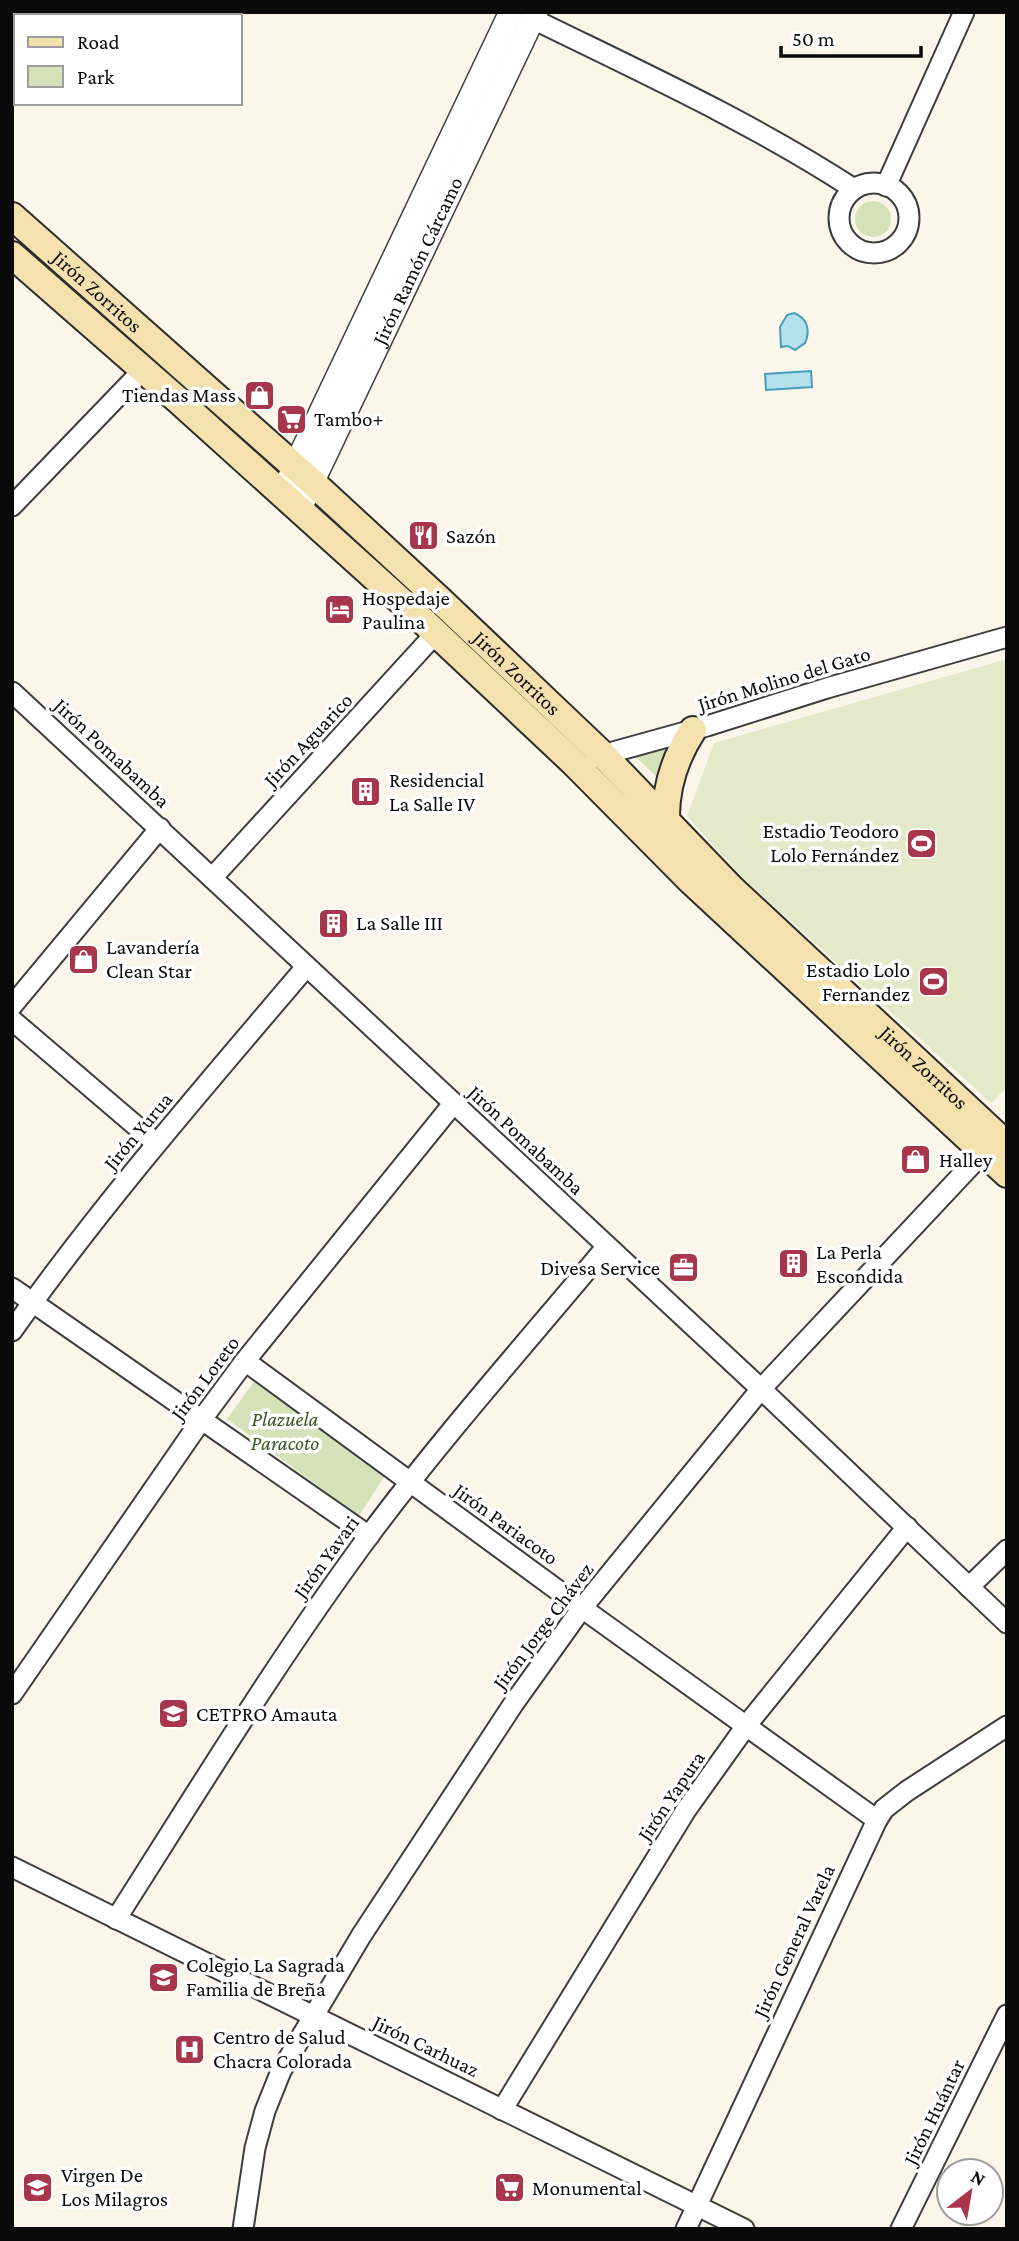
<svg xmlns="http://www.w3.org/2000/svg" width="1019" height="2241" font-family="'Crimson Pro',serif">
	<rect width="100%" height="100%" fill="#fcf6ea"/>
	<g fill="#d4e2b9">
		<circle cx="873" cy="219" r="18"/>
		<path d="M671,748l-8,35 -28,-27z"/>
		<path d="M256,1379l130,95 -27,42 -132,-97z"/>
	</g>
	<path fill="#e4eac9" d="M1007,659v428l-16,16 -248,-225 -56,-62 27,-73z"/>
	<g fill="#b5e1ed" stroke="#469ebb" stroke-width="2">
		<path d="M794,313c13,5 17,17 11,30l-10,7 -7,-4 -7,1 -1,-20 7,-12z"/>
		<path d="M811,371l1,16 -46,3 -1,-16z"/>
	</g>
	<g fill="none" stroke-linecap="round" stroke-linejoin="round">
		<defs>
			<g id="minor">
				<path d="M81,16l2,-4"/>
				<path d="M533,19c108,53 220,104 321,170"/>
				<path d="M12,91l4,-2"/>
				<circle cx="874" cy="218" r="35"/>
				<path d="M886,186l78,-174"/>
				<path d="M12,506l131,-136"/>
				<path d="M12,692l749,697 246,234"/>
				<path d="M595,757l112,-31 120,-38 180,-51"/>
				<path d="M212,878l224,-245"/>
				<path d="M12,1006l148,-178"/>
				<path d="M12,1020l144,123"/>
				<path d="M12,1288l357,248"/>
				<path d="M12,1331c91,-128 193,-245 294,-364"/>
				<path d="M245,1361l337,247 295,212"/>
				<path d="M969,1587l38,-37"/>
				<path d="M12,1694l190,-275 43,-58 208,-257"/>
				<path d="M12,1867l732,362"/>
				<path d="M116,1919c83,-130 163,-262 255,-386 74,-99 157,-192 236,-287"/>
				<path d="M502,2110l184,-300 60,-84 161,-199"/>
				<path d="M243,2229l12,-81 10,-37 16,-40 80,-135 153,-233 68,-95 179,-219 231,-246"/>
				<path d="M686,2229l191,-409 7,-11 23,-18 100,-65"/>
				<path d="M901,2229l106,-214"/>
			</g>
			<g id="tertiary">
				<path d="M282,494l229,-482"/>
				<path id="s1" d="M299,510l237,-498"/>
			</g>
			<g id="secondary">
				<path id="s2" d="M12,216l300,266 128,118 163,155 128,133 276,257"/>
				<path d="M12,255l167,146 243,219 151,142 118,119 316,293"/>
				<path d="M666,822c-1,-34 8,-63 27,-92"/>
			</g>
		</defs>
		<use href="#minor" stroke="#3d3d3d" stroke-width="23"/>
		<use href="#tertiary" stroke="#3d3d3d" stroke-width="26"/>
		<use href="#secondary" stroke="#2c2c2c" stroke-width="30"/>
		<use href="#minor" stroke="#fff" stroke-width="19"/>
		<use href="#tertiary" stroke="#fff" stroke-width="23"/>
		<use href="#secondary" stroke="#f4e1ad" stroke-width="26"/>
	</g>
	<defs>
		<symbol id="shop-square" viewBox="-11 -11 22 22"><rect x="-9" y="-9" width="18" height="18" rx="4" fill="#a7354c" stroke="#fff"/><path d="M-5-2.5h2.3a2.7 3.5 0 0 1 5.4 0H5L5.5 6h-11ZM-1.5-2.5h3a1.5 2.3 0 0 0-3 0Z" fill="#fff"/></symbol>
		<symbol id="supermarket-square" viewBox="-11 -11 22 22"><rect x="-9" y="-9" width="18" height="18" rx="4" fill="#a7354c" stroke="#fff"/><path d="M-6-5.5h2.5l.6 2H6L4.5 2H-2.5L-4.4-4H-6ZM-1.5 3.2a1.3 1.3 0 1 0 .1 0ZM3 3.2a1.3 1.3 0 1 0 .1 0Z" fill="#fff"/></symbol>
		<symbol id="restaurant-square" viewBox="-11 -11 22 22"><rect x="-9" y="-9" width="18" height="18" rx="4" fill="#a7354c" stroke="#fff"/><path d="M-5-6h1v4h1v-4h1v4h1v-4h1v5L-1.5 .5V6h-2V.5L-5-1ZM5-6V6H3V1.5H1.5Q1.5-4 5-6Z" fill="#fff"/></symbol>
		<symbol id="hotel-square" viewBox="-11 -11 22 22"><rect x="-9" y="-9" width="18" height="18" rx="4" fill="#a7354c" stroke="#fff"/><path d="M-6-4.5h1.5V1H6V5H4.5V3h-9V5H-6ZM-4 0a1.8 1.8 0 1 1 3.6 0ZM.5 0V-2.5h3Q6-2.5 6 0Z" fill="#fff"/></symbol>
		<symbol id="building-square" viewBox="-11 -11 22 22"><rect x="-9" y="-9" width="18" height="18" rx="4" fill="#a7354c" stroke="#fff"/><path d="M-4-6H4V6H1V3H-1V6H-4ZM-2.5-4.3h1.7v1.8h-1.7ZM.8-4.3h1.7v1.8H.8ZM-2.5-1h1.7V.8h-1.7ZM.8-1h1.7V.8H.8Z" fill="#fff"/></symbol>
		<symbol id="stadium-square" viewBox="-11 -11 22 22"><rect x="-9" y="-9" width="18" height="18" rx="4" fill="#a7354c" stroke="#fff"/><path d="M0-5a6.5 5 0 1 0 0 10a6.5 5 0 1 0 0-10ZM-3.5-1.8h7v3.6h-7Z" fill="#fff"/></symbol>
		<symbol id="office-square" viewBox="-11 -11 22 22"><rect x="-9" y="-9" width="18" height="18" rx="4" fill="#a7354c" stroke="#fff"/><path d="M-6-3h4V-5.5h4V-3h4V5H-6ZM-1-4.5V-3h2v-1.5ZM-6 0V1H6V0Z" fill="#fff"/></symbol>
		<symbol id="university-square" viewBox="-11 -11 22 22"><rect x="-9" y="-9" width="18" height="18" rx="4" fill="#a7354c" stroke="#fff"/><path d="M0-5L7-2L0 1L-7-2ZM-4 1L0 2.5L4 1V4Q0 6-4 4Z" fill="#fff"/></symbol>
		<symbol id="school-square" viewBox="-11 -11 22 22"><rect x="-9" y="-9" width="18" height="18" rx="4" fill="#a7354c" stroke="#fff"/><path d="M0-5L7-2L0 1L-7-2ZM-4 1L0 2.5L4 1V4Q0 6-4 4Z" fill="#fff"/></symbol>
		<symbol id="hospital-square" viewBox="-11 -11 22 22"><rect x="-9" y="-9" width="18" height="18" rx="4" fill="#a7354c" stroke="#fff"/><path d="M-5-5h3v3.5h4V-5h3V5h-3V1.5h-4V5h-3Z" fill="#fff"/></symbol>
	</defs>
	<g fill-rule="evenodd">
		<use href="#shop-square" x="242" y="378" width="35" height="35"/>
		<use href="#supermarket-square" x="274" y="402" width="35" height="35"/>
		<use href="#restaurant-square" x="406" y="518" width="35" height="35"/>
		<use href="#hotel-square" x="322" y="592" width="35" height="35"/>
		<use href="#building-square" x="348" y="774" width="35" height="35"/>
		<use href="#stadium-square" x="904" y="826" width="35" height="35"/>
		<use href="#building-square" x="316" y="906" width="35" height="35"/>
		<use href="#shop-square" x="66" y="942" width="35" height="35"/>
		<use href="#stadium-square" x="916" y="964" width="35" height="35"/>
		<use href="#shop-square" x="898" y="1142" width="35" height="35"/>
		<use href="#building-square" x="776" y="1246" width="35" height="35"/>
		<use href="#office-square" x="666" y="1250" width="35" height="35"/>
		<use href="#university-square" x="156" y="1696" width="35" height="35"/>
		<use href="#school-square" x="146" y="1960" width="35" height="35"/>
		<use href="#hospital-square" x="172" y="2032" width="35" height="35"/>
		<use href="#school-square" x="20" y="2170" width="35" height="35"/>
		<use href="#supermarket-square" x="492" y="2170" width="35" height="35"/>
	</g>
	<g text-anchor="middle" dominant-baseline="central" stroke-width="7" stroke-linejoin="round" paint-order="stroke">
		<g font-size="21" fill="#0a0a0a" stroke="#fff">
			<text stroke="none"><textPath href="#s1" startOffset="276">Jirón Ramón Cárcamo</textPath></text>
			<text stroke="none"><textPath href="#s2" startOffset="114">Jirón Zorritos</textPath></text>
			<text stroke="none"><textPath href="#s2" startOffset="681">Jirón Zorritos</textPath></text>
			<text transform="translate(784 679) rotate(-17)">Jirón Molino del Gato</text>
			<text transform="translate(308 740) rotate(-47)">Jirón Aguarico</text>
			<text transform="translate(112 753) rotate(43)">Jirón Pomabamba</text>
			<text stroke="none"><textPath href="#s2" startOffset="1248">Jirón Zorritos</textPath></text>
			<text transform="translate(138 1131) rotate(-50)">Jirón Yurua</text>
			<text transform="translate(526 1140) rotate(43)">Jirón Pomabamba</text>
			<text transform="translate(205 1378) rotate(-53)">Jirón Loreto</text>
			<text transform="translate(506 1524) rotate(36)">Jirón Pariacoto</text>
			<text transform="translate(326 1557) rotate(-54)">Jirón Yavari</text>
			<text transform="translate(543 1626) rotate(-53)">Jirón Jorge Chávez</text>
			<text transform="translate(671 1796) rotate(-56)">Jirón Yapura</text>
			<text transform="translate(794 1941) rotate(-65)">Jirón General Varela</text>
			<text transform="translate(426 2046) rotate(26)">Jirón Carhuaz</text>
			<text transform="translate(934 2112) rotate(-64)">Jirón Huántar</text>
		</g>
		<g font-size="21" fill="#0a0a0a" stroke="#fff" text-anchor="start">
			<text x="236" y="395" text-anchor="end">Tiendas Mass</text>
			<text x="314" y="419">Tambo+</text>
			<text x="446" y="536">Sazón</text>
			<text x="362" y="598">Hospedaje<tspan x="362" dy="24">Paulina</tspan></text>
			<text x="389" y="780">Residencial<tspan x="389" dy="24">La Salle IV</tspan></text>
			<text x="899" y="831" text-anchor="end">Estadio Teodoro<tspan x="899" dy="24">Lolo Fernández</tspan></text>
			<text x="356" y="923">La Salle III</text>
			<text x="106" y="947">Lavandería<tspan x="106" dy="24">Clean Star</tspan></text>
			<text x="910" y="970" text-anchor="end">Estadio Lolo<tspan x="910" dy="24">Fernandez</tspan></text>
			<text x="939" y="1160">Halley</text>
			<text x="816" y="1252">La Perla<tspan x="816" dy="24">Escondida</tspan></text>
			<text x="660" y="1268" text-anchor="end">Divesa Service</text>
			<text x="196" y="1714">CETPRO Amauta</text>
			<text x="186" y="1965">Colegio La Sagrada<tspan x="186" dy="24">Familia de Breña</tspan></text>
			<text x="213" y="2037">Centro de Salud<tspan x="213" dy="24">Chacra Colorada</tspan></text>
			<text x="61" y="2175">Virgen De<tspan x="61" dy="24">Los Milagros</tspan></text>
			<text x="532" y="2188">Monumental</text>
		</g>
		<g font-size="21" font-style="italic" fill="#375824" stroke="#fff">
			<text x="285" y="1419">Plazuela<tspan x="285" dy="24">Paracoto</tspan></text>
		</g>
	</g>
	<rect width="1019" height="2241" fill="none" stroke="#0a0a0a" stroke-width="28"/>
	<rect x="14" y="14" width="228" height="91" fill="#ffffff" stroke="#9d9d9d" stroke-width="2"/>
	<rect x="28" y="37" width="35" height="10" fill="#f4e1ad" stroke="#9d9d9d" stroke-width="2"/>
	<text x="77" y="49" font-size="21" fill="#0a0a0a">Road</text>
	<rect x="28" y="66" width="35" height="21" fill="#d4e2b9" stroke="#9d9d9d" stroke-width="2"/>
	<text x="77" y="84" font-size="21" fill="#0a0a0a">Park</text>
	<g transform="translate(970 2192) rotate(31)"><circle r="33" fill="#ffffff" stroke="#9d9d9d" stroke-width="2"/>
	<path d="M0-5L12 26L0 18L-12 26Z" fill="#a7354c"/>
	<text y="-10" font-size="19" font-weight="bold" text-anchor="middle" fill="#0a0a0a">N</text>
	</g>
	<path d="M781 46v10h140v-10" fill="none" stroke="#0a0a0a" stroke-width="3.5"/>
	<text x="792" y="46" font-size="21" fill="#0a0a0a" stroke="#ffffff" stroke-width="5" paint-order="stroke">50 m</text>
</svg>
